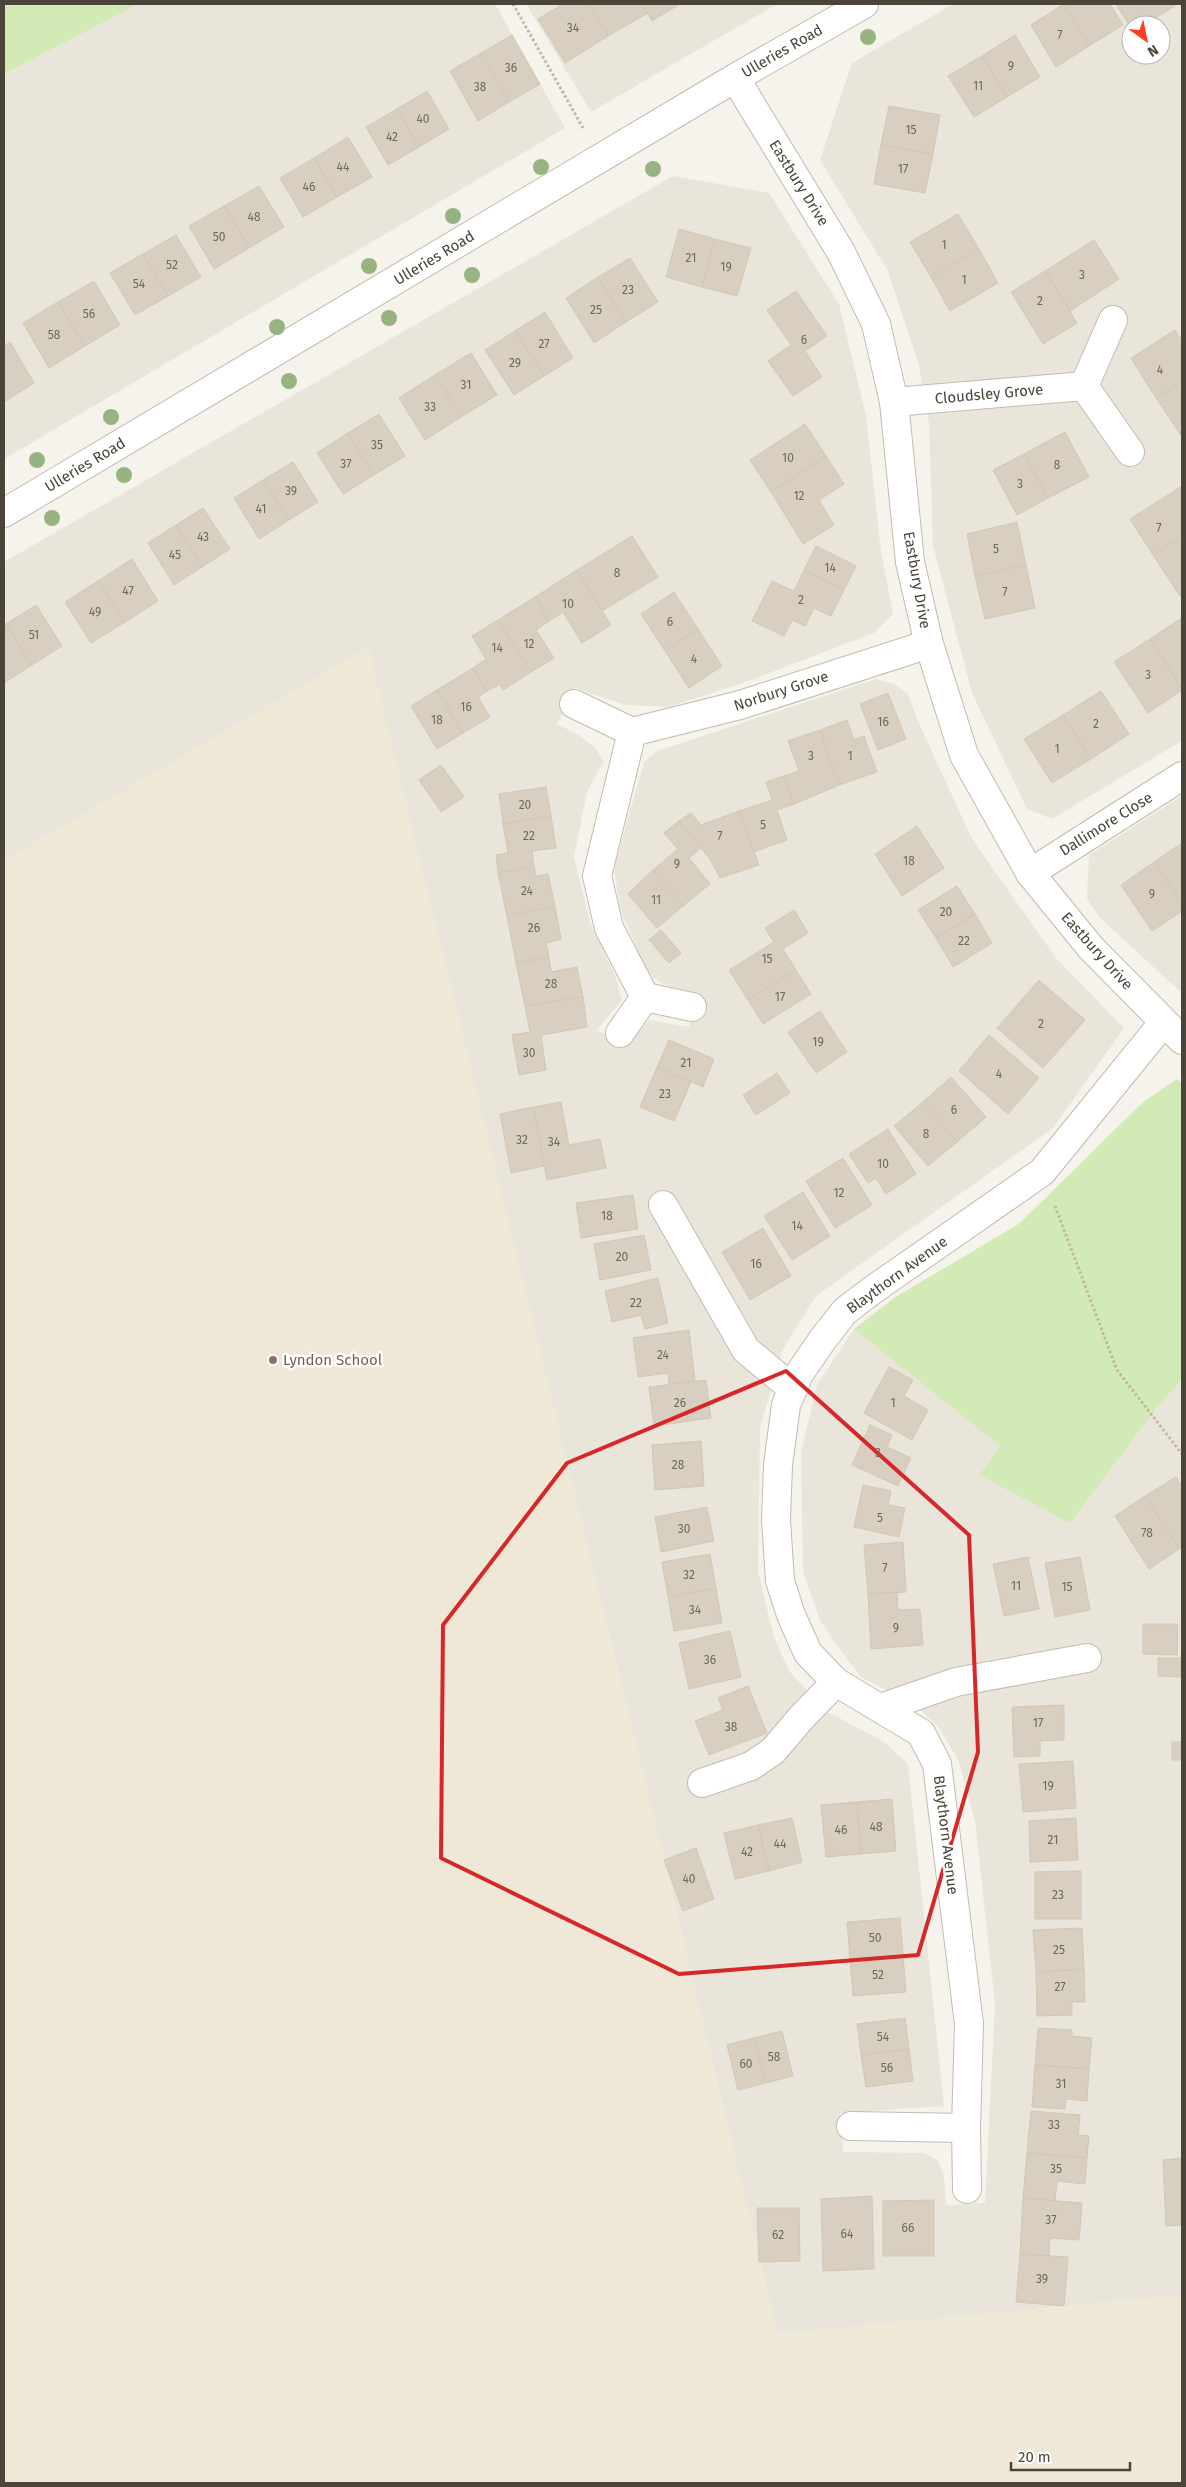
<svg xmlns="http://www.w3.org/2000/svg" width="1186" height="2487" font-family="'Fira Sans',sans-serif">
	<rect width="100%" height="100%" fill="#f6f3ec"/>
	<g fill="#eae5da" fill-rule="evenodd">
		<path d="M139,4h356l70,124 -561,331v-385z"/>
		<path d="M526,4h251l-186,108z"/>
		<path d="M953,4h229v737l-130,78 -25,-10 -55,-116 -39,-147 -4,-123 -10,-58 -31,-94 -68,-111 32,-97zM1131,25h30v30h-30z"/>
		<path d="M673,176l96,17 70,111 27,112 15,136 12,62 -19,19 -123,47 -82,27 -44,-2 -50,-17 -18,36 22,11 16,13 9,13 -17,31 -13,65 16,65 26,56 6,22 -25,30 29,16 23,-26 40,7 10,-30 -38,-14 -13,-10 -28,-64 -6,-41 30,-106 13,-11 219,-72 19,5 13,10 9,25 55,120 84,119 68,70 -71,100 -237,168 -33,53 -23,79 -2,144 16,65 15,34 37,40 58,31 24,22 36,342 -104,7 3,39 82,1 13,8 6,15 2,29 39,-2 10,-199 -20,-183 -16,-59 -21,-36 -24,-21 -53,-28 -15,-19 -26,-38 -17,-48 -2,-119 16,-68 37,-56 147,117 -22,29 176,-65 27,-31v916l-405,39 -113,-474 -296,-1212 -364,213v-299z"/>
		<path d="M1182,796v197l-82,-75 -13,-19 2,-44z"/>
	</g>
	<path fill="#efe8d6" d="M368,647l296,1213 113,474 405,-39v188h-1178v-1622z"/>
	<g fill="#d2eab5">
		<path d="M4,4h135l-135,70z"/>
		<path d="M1177,1079l5,4v296l-27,31 -85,113 -91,-48 21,-29 -146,-117 40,-31 126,-75 123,-121z"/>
	</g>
	<g fill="#d8cfc1" stroke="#d3c7b4">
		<path d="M563,4h26l19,32 -43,27 -27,-44z"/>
		<path d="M589,4h53l6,9 -40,23z"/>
		<path d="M642,4h38l-28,17z"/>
		<path d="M1064,4h46l13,21 -34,21z"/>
		<path d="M1064,4l25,42 -33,21 -25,-42z"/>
		<path d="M1116,4h57l2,2 -31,19h-13v3z"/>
		<path d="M512,35l28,49 -31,18 -28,-49z"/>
		<path d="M1015,35l25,42 -33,20 -25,-41z"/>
		<path d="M481,53l28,49 -31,19 -28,-50z"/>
		<path d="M982,56l25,41 -33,20 -26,-41z"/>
		<path d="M427,91l22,38 -30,18 -22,-38z"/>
		<path d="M889,106l51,9 -7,39 -52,-9z"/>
		<path d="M397,109l22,38 -31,18 -22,-38z"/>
		<path d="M348,137l24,40 -35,20 -23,-39z"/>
		<path d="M881,145l52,9 -8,39 -51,-9z"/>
		<path d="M314,158l23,39 -34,20 -23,-39z"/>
		<path d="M259,186l25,41 -35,21 -25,-42z"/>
		<path d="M224,206l25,42 -35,21 -25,-43z"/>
		<path d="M958,214l21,35 -48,28 -21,-35z"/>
		<path d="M679,229l36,10 -13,48 -36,-10z"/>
		<path d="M176,235l25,42 -33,19 -25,-42z"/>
		<path d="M715,239l36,9 -14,48 -35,-9z"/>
		<path d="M1094,240l25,39 -49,32 -25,-40z"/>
		<path d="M979,249l19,34 -48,28 -19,-34z"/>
		<path d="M143,254l25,42 -33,19 -25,-42z"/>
		<path d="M630,258l28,44 -32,20 -28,-45z"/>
		<path d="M1045,271l32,52 -34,21 -32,-52z"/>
		<path d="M598,277l28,45 -32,21 -28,-45z"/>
		<path d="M94,281l26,44 -35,21 -27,-44z"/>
		<path d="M796,291l31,45 -22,15 17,26 -29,19 -25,-35 23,-16 -24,-35z"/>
		<path d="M58,302l27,44 -36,22 -26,-45z"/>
		<path d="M545,312l28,46 -29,18 -29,-45z"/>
		<path d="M1175,330l7,11v40l-26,17 -25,-40z"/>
		<path d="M515,331l29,45 -30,19 -29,-45z"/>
		<path d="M10,342l24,41 -30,19v-56z"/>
		<path d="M471,353l26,42 -36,22 -26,-42z"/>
		<path d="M435,375l26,42 -36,23 -26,-42z"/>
		<path d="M1182,381v56l-26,-39z"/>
		<path d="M379,414l26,42 -31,19 -26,-42z"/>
		<path d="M805,424l21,32 -55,36 -21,-32z"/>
		<path d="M1065,432l24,45 -41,21 -24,-44z"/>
		<path d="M348,433l26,42 -31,19 -26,-41z"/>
		<path d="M1024,454l24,44 -31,17 -24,-45z"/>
		<path d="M826,456l18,28 -25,16 15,25 -31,19 -32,-52z"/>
		<path d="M293,462l25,40 -29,18 -26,-40z"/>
		<path d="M263,480l26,40 -30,19 -25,-41z"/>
		<path d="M1182,486v50l-29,19 -23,-36z"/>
		<path d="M203,508l27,41 -28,18 -26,-42z"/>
		<path d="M1017,522l9,43 -51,11 -8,-42z"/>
		<path d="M176,525l26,42 -28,18 -26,-42z"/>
		<path d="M632,536l26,41 -56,34 -25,-41z"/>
		<path d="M1182,536v59l-2,1 -27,-41z"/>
		<path d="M816,546l40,20 -12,24 -40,-20z"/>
		<path d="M132,559l26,42 -33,21 -27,-41z"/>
		<path d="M1026,565l9,43 -50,11 -10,-43z"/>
		<path d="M577,570l34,55 -29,18 -19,-31 -14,9 -14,-24z"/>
		<path d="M804,570l40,20 -13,26 -17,-8 -9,18 -13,-6 -8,16 -32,-15 20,-40 22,10z"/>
		<path d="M98,581l27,41 -34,21 -26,-41z"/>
		<path d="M674,592l24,37 -33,22 -24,-37z"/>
		<path d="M535,597l14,24 -13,9 18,28 -23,14 -33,-52z"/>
		<path d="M36,605l26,41 -30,19 -26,-41z"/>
		<path d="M1182,618v71l-32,-50z"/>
		<path d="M498,620l33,52 -28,18 -3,-6 -13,7 -14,-23 13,-9 -14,-23z"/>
		<path d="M6,624l26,41 -28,18v-58z"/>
		<path d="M698,629l24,37 -33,22 -24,-37z"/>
		<path d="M1150,639l32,51 -34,23 -34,-51z"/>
		<path d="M473,668l14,23 -9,6 12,20 -27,16 -26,-43z"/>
		<path d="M437,690l26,43 -26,16 -26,-43z"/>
		<path d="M1101,691l28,43 -38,25 -28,-44z"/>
		<path d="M888,693l18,46 -28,11 -18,-46z"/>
		<path d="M1063,715l28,44 -39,24 -28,-44z"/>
		<path d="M847,720l7,20 10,-4 13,36 -38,13 -19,-55z"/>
		<path d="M820,730l19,55 -45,19 -10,-28 15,-5 -11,-30z"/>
		<path d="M441,765l23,32 -23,15 -22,-32z"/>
		<path d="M784,776l10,28 -17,6 10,30 -33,12 -15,-41 33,-11 -6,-18z"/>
		<path d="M546,787l5,29 -48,8 -4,-30z"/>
		<path d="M739,811l20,54 -39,13 -10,-19 -31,-38 12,-8 10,12z"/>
		<path d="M551,816l5,32 -24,3 2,16 -36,6 -2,-18 12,-2 -5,-29z"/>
		<path d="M679,821l22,27 -12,10 21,26 -27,22 -30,-36 25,-21 -14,-16z"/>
		<path d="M917,826l27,42 -42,28 -27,-42z"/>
		<path d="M1182,843v61l-28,-42z"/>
		<path d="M1154,862l28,42v7l-30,20 -31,-46z"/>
		<path d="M534,867l2,9 12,-2 7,32 -48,10 -9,-43z"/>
		<path d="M653,870l30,36 -26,22 -29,-34z"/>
		<path d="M957,886l18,28 -39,24 -18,-28z"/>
		<path d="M555,906l6,33 -15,4 3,14 -33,6 -9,-47z"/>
		<path d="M794,910l14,23 -25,16 13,21 -48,30 -19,-30 45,-28 -9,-14z"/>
		<path d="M975,914l17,29 -39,24 -17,-29z"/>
		<path d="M661,930l20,23 -12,10 -20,-23z"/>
		<path d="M549,957l2,15 26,-5 6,30 -58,9 -9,-43z"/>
		<path d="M796,970l15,24 -48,30 -15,-24z"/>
		<path d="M1039,980l46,40 -42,48 -46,-40z"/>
		<path d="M583,997l4,30 -46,8 5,35 -27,5 -7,-40 18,-3 -5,-26z"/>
		<path d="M820,1011l27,41 -31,21 -28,-41z"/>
		<path d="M989,1035l50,43 -31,36 -49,-43z"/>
		<path d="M669,1040l45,19 -11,28 -46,-20z"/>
		<path d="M657,1067l34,15 -17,39 -34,-14z"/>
		<path d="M777,1073l13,20 -34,22 -13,-20z"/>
		<path d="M951,1077l35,40 -29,25 -34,-40z"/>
		<path d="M561,1102l8,43 31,-6 6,29 -59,12 -14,-73z"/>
		<path d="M923,1102l34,40 -29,24 -34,-40z"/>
		<path d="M533,1107l11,59 -33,7 -11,-59z"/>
		<path d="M888,1129l28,45 -30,20 -10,-16 -8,5 -19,-29z"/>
		<path d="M843,1158l29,47 -37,23 -29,-47z"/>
		<path d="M803,1192l27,44 -38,24 -28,-44z"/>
		<path d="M633,1195l5,34 -57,9 -5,-35z"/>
		<path d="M763,1228l28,48 -41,24 -28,-48z"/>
		<path d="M644,1235l7,35 -51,10 -6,-36z"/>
		<path d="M658,1278l10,45 -23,6 -4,-14 -29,7 -7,-31z"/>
		<path d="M689,1330l6,51 -26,4 -1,-12 -30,4 -5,-39z"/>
		<path d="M889,1367l24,13 -9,16 24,14 -16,30 -48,-27z"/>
		<path d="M706,1380l5,38 -57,8 -5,-39z"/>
		<path d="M870,1425l22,10 -5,12 24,11 -13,28 -46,-21z"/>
		<path d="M701,1441l3,45 -49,4 -3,-45z"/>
		<path d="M1176,1477l6,10v60l-3,2 -34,-53z"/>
		<path d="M863,1485l28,6 -3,14 17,3 -6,29 -45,-10z"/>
		<path d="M1145,1496l34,53 -30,20 -34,-53z"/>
		<path d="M707,1507l7,34 -53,11 -6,-35z"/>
		<path d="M903,1542l3,50 -38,2 -4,-49z"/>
		<path d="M710,1554l6,34 -48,9 -6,-35z"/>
		<path d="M1028,1557l11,52 -35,7 -11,-52z"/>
		<path d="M1080,1557l10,53 -35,7 -10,-54z"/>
		<path d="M716,1588l6,35 -48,8 -6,-34z"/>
		<path d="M897,1592l1,18 22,-1 3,36 -52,4 -3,-55z"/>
		<path d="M1143,1624h35l-1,31 -34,-1z"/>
		<path d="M730,1631l11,46 -52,12 -10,-46z"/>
		<path d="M1158,1658h24v19l-24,-1z"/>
		<path d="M748,1686l19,47 -58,22 -14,-34 28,-11 -5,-12z"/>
		<path d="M1064,1705v35l-24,1v15l-26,1 -2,-50z"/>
		<rect x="1172" y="1742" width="10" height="18"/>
		<path d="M1073,1761l3,47 -53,4 -4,-48z"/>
		<path d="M892,1799l4,52 -35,3 -4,-52z"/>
		<path d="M857,1802l4,52 -35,3 -5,-52z"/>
		<path d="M792,1818l10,44 -33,9 -11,-46z"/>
		<path d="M1076,1818l2,42 -48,2 -1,-41z"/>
		<path d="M758,1825l11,46 -34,8 -11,-46z"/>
		<path d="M696,1848l18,51 -31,12 -19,-51z"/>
		<path d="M1081,1871v48h-46v-47z"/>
		<path d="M900,1918l3,37 -53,4 -3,-37z"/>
		<path d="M1082,1928l2,41 -48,3 -3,-42z"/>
		<path d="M903,1955l3,37 -53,4 -3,-37z"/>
		<path d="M1084,1969l1,33h-13v13l-35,1 -1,-44z"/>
		<path d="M905,2018l4,31 -48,6 -4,-31z"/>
		<path d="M1038,2028l34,2v6l20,2 -3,31 -54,-4z"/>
		<path d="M782,2031l11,45 -27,7 -12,-45z"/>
		<path d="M754,2038l12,45 -28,7 -11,-45z"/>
		<path d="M909,2049l4,32 -47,6 -5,-32z"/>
		<path d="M1035,2065l54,4 -2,32 -21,-2 -1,10 -33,-2z"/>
		<path d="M1031,2111l49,4 -2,20 11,1 -2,22 -60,-5z"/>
		<path d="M1027,2153l60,5 -2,26 -28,-3 -2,20 -32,-3z"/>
		<path d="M1182,2158v67l-16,1 -3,-66z"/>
		<path d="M872,2196l2,73 -51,2 -2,-72z"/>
		<path d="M1023,2198l59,5 -3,37 -29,-2 -1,18 -29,-2z"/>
		<path d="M934,2200v56h-51v-55z"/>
		<path d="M757,2208h42l1,53 -41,1z"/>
		<path d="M1020,2254l48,3 -4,49 -48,-4z"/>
	</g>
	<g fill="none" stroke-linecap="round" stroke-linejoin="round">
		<defs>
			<g id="minor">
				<path d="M735,78l106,174 35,72 18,78 16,160 19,82 35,111 66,118 61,75 91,92"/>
				<path d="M1113,320l-29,66 46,66"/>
				<path d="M894,402l190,-16"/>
				<path d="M4,513l731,-435 129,-74"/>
				<path d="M574,704l58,28 108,-27 189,-61"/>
				<path d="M632,732l-35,144 12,52 36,69"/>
				<path d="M1030,873l152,-97"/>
				<path d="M620,1033l25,-36 47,10"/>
				<path d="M663,1205l83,145 47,39"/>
				<path d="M881,1708l75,-26 131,-24"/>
				<path d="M702,1783l49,-17 22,-15 28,-33 35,-36"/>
				<path d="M851,2126l115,2"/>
				<path d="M967,2189l-1,-61 3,-104 -32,-260 -16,-31 -85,-51 -28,-29 -17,-38 -11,-34 -4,-61 2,-55 8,-60 13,-31 24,-35 22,-28 29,-22 168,-117 121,-149"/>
			</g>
		</defs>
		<use href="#minor" stroke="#c2bbae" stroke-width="30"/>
		<g stroke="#c4b79f" stroke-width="3" stroke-dasharray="2.5 2.5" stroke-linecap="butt">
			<path d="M513,4l70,124"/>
			<path d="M1055,1206l62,164 65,84"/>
		</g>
		<use href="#minor" stroke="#fff" stroke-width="28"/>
	</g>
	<g fill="#97b381">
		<circle cx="868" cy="37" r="8"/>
		<circle cx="541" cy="167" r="8"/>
		<circle cx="653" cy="169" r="8"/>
		<circle cx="453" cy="216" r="8"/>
		<circle cx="369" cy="266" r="8"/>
		<circle cx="472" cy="275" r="8"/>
		<circle cx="389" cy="318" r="8"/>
		<circle cx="277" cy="327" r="8"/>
		<circle cx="289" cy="381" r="8"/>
		<circle cx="111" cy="417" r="8"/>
		<circle cx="37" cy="460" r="8"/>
		<circle cx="124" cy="475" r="8"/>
		<circle cx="52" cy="518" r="8"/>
	</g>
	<path fill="none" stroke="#d62828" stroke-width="4" stroke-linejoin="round" d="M786,1371l183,164 9,217 -60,203 -239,19 -238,-116 2,-233 124,-162z"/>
	<circle fill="#8d6e63" stroke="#fff" stroke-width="2" cx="273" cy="1360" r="5"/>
	<g text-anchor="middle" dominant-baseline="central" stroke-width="5" stroke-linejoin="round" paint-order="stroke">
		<g font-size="12" fill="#6e675b">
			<text x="573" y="28">34</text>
			<text x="1060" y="35">7</text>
			<text x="1011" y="66">9</text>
			<text x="511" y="68">36</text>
			<text x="978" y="86">11</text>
			<text x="480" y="87">38</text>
			<text x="423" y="119">40</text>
			<text x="911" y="130">15</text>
			<text x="392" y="137">42</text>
			<text x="343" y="167">44</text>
			<text x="903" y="169">17</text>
			<text x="309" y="187">46</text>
			<text x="254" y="217">48</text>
			<text x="219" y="237">50</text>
			<text x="944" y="245">1</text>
			<text x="691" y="258">21</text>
			<text x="172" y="265">52</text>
			<text x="726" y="267">19</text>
			<text x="1082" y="275">3</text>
			<text x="964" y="280">1</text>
			<text x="139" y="284">54</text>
			<text x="628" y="290">23</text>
			<text x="1040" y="301">2</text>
			<text x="596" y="310">25</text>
			<text x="89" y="314">56</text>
			<text x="54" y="335">58</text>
			<text x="804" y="340">6</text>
			<text x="544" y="344">27</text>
			<text x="515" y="363">29</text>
			<text x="1160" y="370">4</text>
			<text x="466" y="385">31</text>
			<text x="430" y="407">33</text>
			<text x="377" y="445">35</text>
			<text x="788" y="458">10</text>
			<text x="346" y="464">37</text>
			<text x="1057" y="465">8</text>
			<text x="1020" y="484">3</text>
			<text x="291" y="491">39</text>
			<text x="799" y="496">12</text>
			<text x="261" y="509">41</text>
			<text x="1159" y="528">7</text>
			<text x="203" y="537">43</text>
			<text x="996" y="549">5</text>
			<text x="175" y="555">45</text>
			<text x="830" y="568">14</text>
			<text x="617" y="573">8</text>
			<text x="128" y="591">47</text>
			<text x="1005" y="592">7</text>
			<text x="801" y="600">2</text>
			<text x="568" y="604">10</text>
			<text x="95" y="612">49</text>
			<text x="670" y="622">6</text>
			<text x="34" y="635">51</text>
			<text x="529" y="644">12</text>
			<text x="497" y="648">14</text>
			<text x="694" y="659">4</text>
			<text x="1148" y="675">3</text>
			<text x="466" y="707">16</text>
			<text x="437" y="720">18</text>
			<text x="883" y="722">16</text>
			<text x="1096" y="724">2</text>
			<text x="1057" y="749">1</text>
			<text x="811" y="756">3</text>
			<text x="850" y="756">1</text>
			<text x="525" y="805">20</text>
			<text x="763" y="825">5</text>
			<text x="529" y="836">22</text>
			<text x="720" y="836">7</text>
			<text x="909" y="861">18</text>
			<text x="677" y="864">9</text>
			<text x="527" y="891">24</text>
			<text x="1152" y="894">9</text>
			<text x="656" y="900">11</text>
			<text x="946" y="912">20</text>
			<text x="534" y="928">26</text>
			<text x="964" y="941">22</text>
			<text x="767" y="959">15</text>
			<text x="551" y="984">28</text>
			<text x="780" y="997">17</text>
			<text x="1041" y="1024">2</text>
			<text x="818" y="1042">19</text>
			<text x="529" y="1053">30</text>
			<text x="686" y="1063">21</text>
			<text x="999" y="1074">4</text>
			<text x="665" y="1094">23</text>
			<text x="954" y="1110">6</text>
			<text x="926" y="1134">8</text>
			<text x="522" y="1140">32</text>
			<text x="554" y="1142">34</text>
			<text x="883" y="1164">10</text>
			<text x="839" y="1193">12</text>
			<text x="607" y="1216">18</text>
			<text x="797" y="1226">14</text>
			<text x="622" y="1257">20</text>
			<text x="756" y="1264">16</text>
			<text x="636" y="1303">22</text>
			<text x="663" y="1355">24</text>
			<text x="680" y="1403">26</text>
			<text x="893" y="1403">1</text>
			<text x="878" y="1453">3</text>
			<text x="678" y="1465">28</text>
			<text x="880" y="1518">5</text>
			<text x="684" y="1529">30</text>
			<text x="1147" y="1533">78</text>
			<text x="885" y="1568">7</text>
			<text x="689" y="1575">32</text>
			<text x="1016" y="1586">11</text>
			<text x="1067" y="1587">15</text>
			<text x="695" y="1610">34</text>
			<text x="896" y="1628">9</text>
			<text x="710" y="1660">36</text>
			<text x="1038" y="1723">17</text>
			<text x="731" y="1727">38</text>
			<text x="1048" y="1786">19</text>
			<text x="876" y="1827">48</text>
			<text x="841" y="1830">46</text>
			<text x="1053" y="1840">21</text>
			<text x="780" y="1844">44</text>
			<text x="747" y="1852">42</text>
			<text x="689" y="1879">40</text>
			<text x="1058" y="1895">23</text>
			<text x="875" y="1938">50</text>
			<text x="1059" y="1950">25</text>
			<text x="878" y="1975">52</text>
			<text x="1060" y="1987">27</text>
			<text x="883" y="2037">54</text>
			<text x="774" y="2057">58</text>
			<text x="746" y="2064">60</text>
			<text x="887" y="2068">56</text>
			<text x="1061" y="2084">31</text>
			<text x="1054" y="2125">33</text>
			<text x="1056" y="2169">35</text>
			<text x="1051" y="2220">37</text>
			<text x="908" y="2228">66</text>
			<text x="847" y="2234">64</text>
			<text x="778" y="2235">62</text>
			<text x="1042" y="2279">39</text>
		</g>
		<g font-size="15" fill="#4b4439" stroke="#fff">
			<text transform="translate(782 51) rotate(-30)">Ulleries Road</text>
			<text transform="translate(799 183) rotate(58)">Eastbury Drive</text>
			<text transform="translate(434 258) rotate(-31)">Ulleries Road</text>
			<text transform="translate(989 394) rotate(-5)">Cloudsley Grove</text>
			<text transform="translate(85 465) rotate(-31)">Ulleries Road</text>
			<text transform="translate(917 580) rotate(80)">Eastbury Drive</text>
			<text transform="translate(781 691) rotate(-18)">Norbury Grove</text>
			<text transform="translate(1106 824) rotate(-32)">Dallimore Close</text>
			<text transform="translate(1097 951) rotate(48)">Eastbury Drive</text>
			<text transform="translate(897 1275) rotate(-36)">Blaythorn Avenue</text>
			<text transform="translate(946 1835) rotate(83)">Blaythorn Avenue</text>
		</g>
		<g font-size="15" fill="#785e54" stroke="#fff" text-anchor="start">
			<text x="283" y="1360">Lyndon School</text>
		</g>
	</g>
	<rect width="1186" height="2487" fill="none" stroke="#4b4439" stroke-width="10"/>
	<g transform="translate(1146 40) rotate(147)"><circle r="24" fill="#ffffff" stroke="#b7b4b0"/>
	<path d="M0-4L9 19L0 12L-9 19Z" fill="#fc3f1d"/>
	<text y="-8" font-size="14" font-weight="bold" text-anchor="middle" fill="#4b4439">N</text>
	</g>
	<path d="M1011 2462v8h119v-8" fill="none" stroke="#4b4439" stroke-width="2.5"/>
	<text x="1018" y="2462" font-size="15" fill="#4b4439" stroke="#ffffff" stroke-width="4" paint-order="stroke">20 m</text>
</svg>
